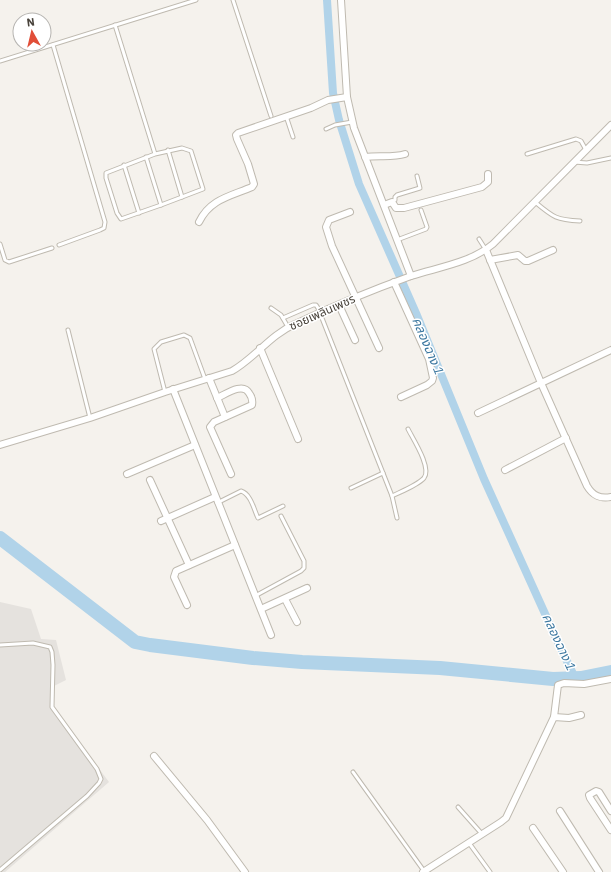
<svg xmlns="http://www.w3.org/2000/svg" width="611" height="872" font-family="'IBM Plex Sans','Noto Sans Thai',sans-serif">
	<rect width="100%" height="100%" fill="#f5f2ed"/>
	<path fill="#e5e2de" d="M0,602l31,7 10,30 15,1 10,40 -12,6 -2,20 57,76 -104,90h-5z"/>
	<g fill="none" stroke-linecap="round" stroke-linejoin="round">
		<path stroke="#b1d3e9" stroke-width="8" d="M327,0l6,93 6,27 20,64 57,129 68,166 72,159 19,40"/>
		<path stroke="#b1d3e9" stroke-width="14" d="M0,538l135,104 15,3 103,13 49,4 138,6 113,11 28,-1 30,-6"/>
		<defs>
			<g id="service">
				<path d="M233,0l38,116"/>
				<path d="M115,25l40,129 -49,19v5l11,35 4,6 40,-14 42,-16 -12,-38 -9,-3 -27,6"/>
				<path d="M53,45l52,177 -1,6 -4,2 -41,15"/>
				<path d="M0,61l196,-61"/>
				<path d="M286,116l7,21"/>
				<path d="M326,129l9,-4 17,-3"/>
				<path d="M168,150l14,47"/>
				<path d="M527,154l49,-15 5,2 5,9"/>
				<path d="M146,157l15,48"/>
				<path d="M574,162l13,1 24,-5"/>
				<path d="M124,165l15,48"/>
				<path d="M392,202l3,-2v-3l2,-2 23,-7 -3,-12"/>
				<path d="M535,202c18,15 21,18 45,19"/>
				<path d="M479,239l7,11"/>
				<path d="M397,240l29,-11 1,-2 -6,-17"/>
				<path d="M0,244l5,16 4,2 43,-14"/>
				<path d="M271,308l10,7 7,12"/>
				<path d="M283,318l30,-13h3l2,3 74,188 5,22"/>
				<path d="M68,330l22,88"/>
				<path d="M165,392l-11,-43 7,-7 23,-7 6,3 15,41"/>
				<path d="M351,488l32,-15"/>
				<path d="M392,496c8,-4 26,-11 32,-18 8,-10 -11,-39 -16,-49"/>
				<path d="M217,503l24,-12c10,3 13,19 17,27l25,-12"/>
				<path d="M255,596l46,-25 3,-3v-7l-23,-45"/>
				<path d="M0,645l33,-2 17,4 2,5 1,13 -1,42 45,62 4,10 -2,4 -12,13 -87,74"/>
				<path d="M353,772l71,99"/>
				<path d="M458,807l24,27"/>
				<path d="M469,843l21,29"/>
			</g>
			<g id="minor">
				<path d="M341,0l6,97 7,31 57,148"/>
				<path d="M365,157c14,-2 27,1 40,-3"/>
				<path d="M384,205l8,-3 4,6h8l78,-21 6,-5v-8"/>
				<path d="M350,212l-21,8 -3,7 6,19 47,102"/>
				<path d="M199,222c11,-23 32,-26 53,-35l2,-3 -6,-20 -11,-25 -1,-4 2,-2 73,-25 17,-8 19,-3"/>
				<path d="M486,250l55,133 46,103c6,10 13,13 24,11"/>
				<path d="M490,260l28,-5 7,6h3l25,-11"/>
				<path d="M394,282l35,77 4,19 -1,3 -5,4 -26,12"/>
				<path d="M339,305l16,35"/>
				<path d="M260,348l38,91"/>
				<path d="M209,378l16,39"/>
				<path d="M173,389l98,246"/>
				<path d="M217,398c9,-4 26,-16 32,-5 3,4 4,7 3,12l-38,17 -4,5 21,47"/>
				<path d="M478,413l133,-63"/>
				<path d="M0,445l90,-27 75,-26 67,-21c23,-13 38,-36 63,-47 38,-18 77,-34 116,-48 28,-9 59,-13 82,-32l118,-119"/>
				<path d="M505,470l61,-32"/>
				<path d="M127,474l68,-29"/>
				<path d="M150,480l39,85"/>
				<path d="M161,521l54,-24"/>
				<path d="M285,599l12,23"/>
				<path d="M187,605l-13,-28 2,-6 59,-26"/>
				<path d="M261,609l46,-21"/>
				<path d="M554,717l4,-32 6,-2 20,1 27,-5"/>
				<path d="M154,756l53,64 38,52"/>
				<path d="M560,811l39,61"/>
				<path d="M611,811l-12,-19 -3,-1 -7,4 1,3 21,32"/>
				<path d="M533,828l30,44"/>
				<path d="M423,872l78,-50 5,-4 48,-101 15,1 12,-3"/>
			</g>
		</defs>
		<use href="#service" stroke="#bfbab0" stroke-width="5"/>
		<use href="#minor" stroke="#bfbab0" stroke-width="8"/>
		<use href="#service" stroke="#fff" stroke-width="3"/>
		<use href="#minor" stroke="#fff" stroke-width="6"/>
	</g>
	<g text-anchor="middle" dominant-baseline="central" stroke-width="3" stroke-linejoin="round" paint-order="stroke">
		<g font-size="12" fill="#49433b" stroke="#fff">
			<text transform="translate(322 312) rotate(-24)">ซอยเพลินเพชร</text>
		</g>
		<g font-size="13" font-style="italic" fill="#3e79a1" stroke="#fff">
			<text transform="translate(428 346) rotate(67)">คลองฉาง 1</text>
			<text transform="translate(559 642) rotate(65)">คลองฉาง 1</text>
		</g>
	</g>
	<g transform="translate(32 32) rotate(352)"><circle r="19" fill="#ffffff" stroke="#b6b4b1"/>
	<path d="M0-3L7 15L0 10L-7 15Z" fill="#e14e38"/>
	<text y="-6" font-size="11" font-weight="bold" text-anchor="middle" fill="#49433b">N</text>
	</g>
</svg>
